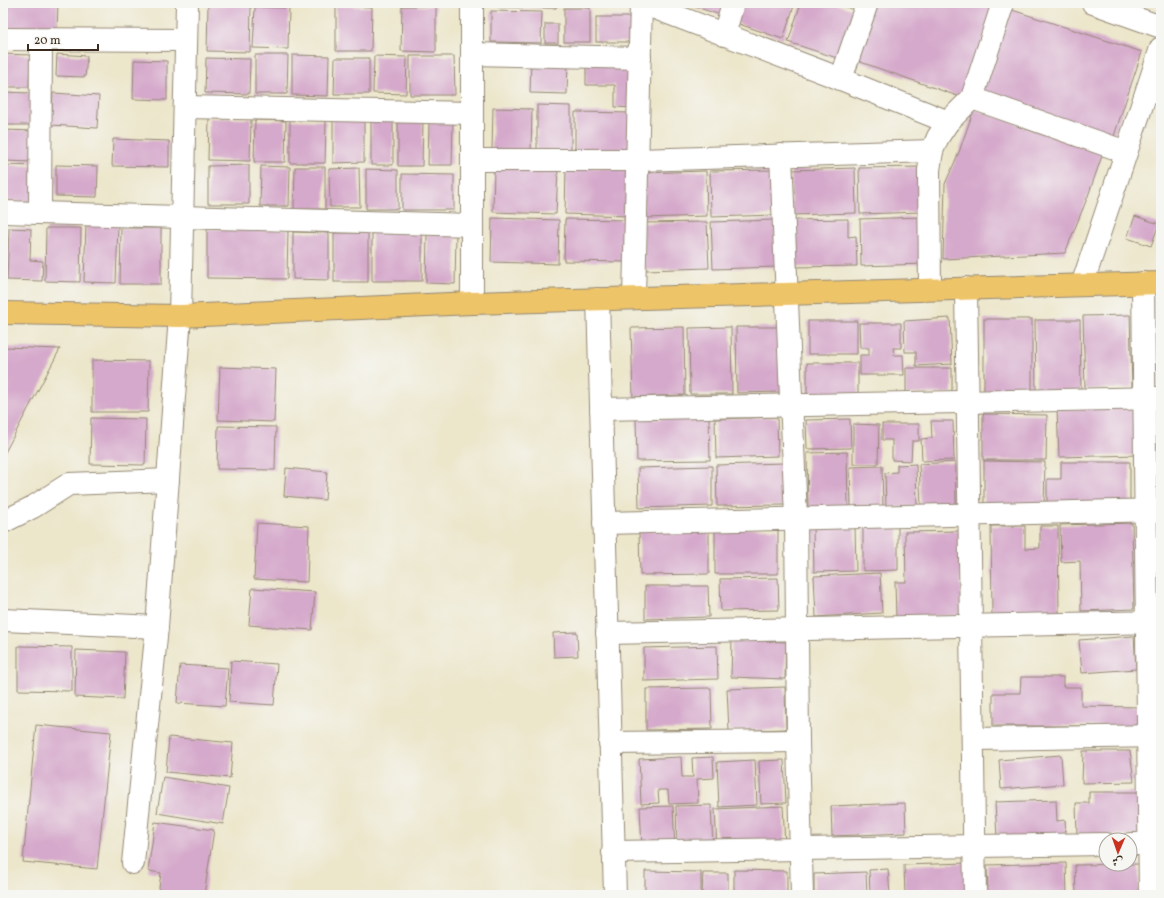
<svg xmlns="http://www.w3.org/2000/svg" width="1164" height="898" font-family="Vollkorn,Amiri,serif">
	<rect width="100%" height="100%" fill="#f6f6f2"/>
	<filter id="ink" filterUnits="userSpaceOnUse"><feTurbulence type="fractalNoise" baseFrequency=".025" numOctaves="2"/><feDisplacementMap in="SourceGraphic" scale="8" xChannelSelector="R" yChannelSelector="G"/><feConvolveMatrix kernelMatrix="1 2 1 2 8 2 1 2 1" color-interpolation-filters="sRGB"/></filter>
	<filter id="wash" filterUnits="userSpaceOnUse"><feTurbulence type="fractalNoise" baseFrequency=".012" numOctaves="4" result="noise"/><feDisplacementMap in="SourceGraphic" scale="16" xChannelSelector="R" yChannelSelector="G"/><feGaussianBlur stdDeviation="0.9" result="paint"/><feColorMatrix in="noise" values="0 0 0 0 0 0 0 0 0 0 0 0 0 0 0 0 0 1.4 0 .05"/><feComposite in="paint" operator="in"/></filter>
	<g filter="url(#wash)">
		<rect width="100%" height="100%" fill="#ece6cb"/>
		<g id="blocks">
			<g fill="#d5a9cb">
				<path d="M3,3h55l-1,28 -38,-1v-2h-16z"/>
				<path d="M499,3h58l-1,5 -58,-1z"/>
				<path d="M683,3h48l-4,14z"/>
				<path d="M742,3h53l-12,36 -47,-16z"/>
				<path d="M801,3h33l23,8 -17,48 -52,-17z"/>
				<path d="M871,3h125l-33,95 -111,-39z"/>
				<path d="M208,5l43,1 -1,46 -43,-1z"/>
				<path d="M336,6l36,1 -1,44h-35z"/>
				<path d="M402,6h34v46l-35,-1z"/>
				<path d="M255,7l34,1 -1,41 -35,-1z"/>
				<rect x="564" y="8" width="26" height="34"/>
				<path d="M1006,8l136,44 -28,84 -136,-44z"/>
				<path d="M491,11l51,1 -1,31 -50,-1z"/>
				<rect x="596" y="17" width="39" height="25"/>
				<rect x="545" y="24" width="13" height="19"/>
				<path d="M3,54l27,1 -1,32h-26z"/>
				<path d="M57,54l30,2 -2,21 -29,-1z"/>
				<path d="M255,55h33l-1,39h-32z"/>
				<path d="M292,55l37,1 -1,40 -36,-1z"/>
				<path d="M374,56l33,1 -1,37 -33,-1z"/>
				<path d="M410,56h44l1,39h-45z"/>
				<path d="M206,58l44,1 -1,35 -44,-1z"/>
				<path d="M335,58h34v36h-35z"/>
				<path d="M134,60l33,1v39l-34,-1z"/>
				<path d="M531,61l37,1 -1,32 -37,-1z"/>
				<path d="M586,62l49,1v45l-20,-1v-22h-29z"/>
				<path d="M3,92l28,1 -1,32h-27z"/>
				<path d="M53,93l46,3 -2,32 -46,-3z"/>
				<path d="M537,105l34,1v46h-34z"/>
				<path d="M493,108l39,1 -1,43 -39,-1z"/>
				<path d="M974,109l129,44 -15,43 -23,57 -122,6 2,-75 14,-32z"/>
				<path d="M575,112l59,1v41l-59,-1z"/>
				<path d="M209,118l42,1 -1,42 -42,-1z"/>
				<path d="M333,118h31v44l-31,1z"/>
				<path d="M371,118l22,1v46h-22z"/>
				<path d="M255,120l31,1 -1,41h-31z"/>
				<path d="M290,120l36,1 -1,42h-35z"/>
				<path d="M398,121h25l-1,45h-24z"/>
				<path d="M429,122h24l-1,43h-24z"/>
				<path d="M3,130l32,1 -1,31 -31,-1z"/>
				<path d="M113,139l56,2v26l-57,-1z"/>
				<path d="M3,165l33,1 -2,36 -31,-1z"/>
				<path d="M56,165l42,1 -1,31 -41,-1z"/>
				<path d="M249,165v39h-41v-38z"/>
				<path d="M261,166l29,1 -1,39h-29z"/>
				<path d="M494,166l64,2 -2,46 -63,-2z"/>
				<path d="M295,167h30v42h-31z"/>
				<path d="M566,167l64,2 -2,47 -63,-2z"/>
				<path d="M922,167l1,45 -63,2 -1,-46z"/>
				<path d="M359,168l1,39h-30l-1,-38z"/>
				<path d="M855,168l1,45 -64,2 -1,-45z"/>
				<path d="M366,169l32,1v39h-32z"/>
				<path d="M774,170l1,45 -64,2 -1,-46z"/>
				<path d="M706,171l1,45 -63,2 -2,-45z"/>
				<path d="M402,174l52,1v35h-52z"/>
				<path d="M1135,216l24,8 -8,22 -24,-8z"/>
				<path d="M923,217l2,47 -64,2 -1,-47z"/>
				<path d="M492,218l67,2 -1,44 -67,-2z"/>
				<path d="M565,219l63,1 -1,42 -63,-1z"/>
				<path d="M848,219v18l8,-1 1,30 -63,1 -2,-47z"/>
				<path d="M775,220l1,47 -63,2 -2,-47z"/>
				<path d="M707,222l2,46 -64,2 -2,-47z"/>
				<path d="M86,224l32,1 -2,58 -32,-1z"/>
				<path d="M9,228l22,1 -1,31 13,1 -1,20 -35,-1z"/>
				<path d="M46,228h35l-1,54 -35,-1z"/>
				<path d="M121,228h40v56h-41z"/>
				<path d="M207,229l81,1 -1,49 -80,-1z"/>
				<path d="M293,232l36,1v47l-36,-1z"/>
				<rect x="334" y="233" width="34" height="49"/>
				<rect x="372" y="233" width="50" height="48"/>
				<path d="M427,234h29l-1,50 -29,-1z"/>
				<path d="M1158,314h3v63h-1z"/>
				<path d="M1130,315l2,73 -47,1 -2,-73z"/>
				<path d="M950,318l2,46 -36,2v-14h-11l-1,-31z"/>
				<rect x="984" y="319" width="48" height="73"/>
				<path d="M1035,320h45l1,71h-45z"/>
				<rect x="808" y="321" width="49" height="33"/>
				<path d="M859,323h42v25h-8l1,7h9l1,20h-44v-20h9v-7h-9z"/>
				<path d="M684,327l1,68 -52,2 -2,-69z"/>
				<path d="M731,327l1,67h-42l-1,-66z"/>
				<path d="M736,327h45l1,65 -45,1z"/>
				<path d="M3,347l57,2 -57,107z"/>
				<path d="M92,360l57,1 -1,51h-56z"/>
				<rect x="807" y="363" width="51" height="33"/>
				<path d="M220,367l56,2 -2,53 -56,-2z"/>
				<path d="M906,368h46v25l-46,1z"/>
				<path d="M1137,407l1,48 -79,2 -2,-48z"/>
				<path d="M983,414l64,1 -1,45h-63z"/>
				<path d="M777,417l1,39 -62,2 -1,-39z"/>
				<path d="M91,418l55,1 -1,46 -55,-1z"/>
				<path d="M709,418l1,42 -73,1 -1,-42z"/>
				<path d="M850,419l1,29 -44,1 -1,-29z"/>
				<path d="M931,421h22l1,39 -32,1 -1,-22 11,-1z"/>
				<path d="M853,424l26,1 -1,39h-25z"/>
				<path d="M882,424h37v17h-7l-1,20 -19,-1v-20h-10z"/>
				<path d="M218,426l58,1 -1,43 -58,-1z"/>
				<path d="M847,452l1,57 -40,1 -1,-57z"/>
				<path d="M984,461l61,1 -1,43 -60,-1z"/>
				<path d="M955,462l1,43 -35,1 -2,-42z"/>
				<path d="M1061,462h69v43l-83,-1v-25h14z"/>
				<path d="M784,463l1,42 -68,1 -1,-41z"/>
				<path d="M916,464l1,43h-31l-1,-34 12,-1v-7z"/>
				<path d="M712,466v40l-73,2 -1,-40z"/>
				<path d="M882,466l1,42 -32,1 -1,-42z"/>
				<path d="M286,468l41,4 -2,28 -41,-4z"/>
				<path d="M257,523l52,3 -2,56 -53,-3z"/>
				<path d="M1132,523l2,86 -53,2 -1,-50 -19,1 -1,-37z"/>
				<path d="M898,524v46l-35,1v-46z"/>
				<path d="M813,526h42l1,45 -42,1z"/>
				<path d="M991,526h34v23l15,-1v-22h18l1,88 -67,1z"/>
				<path d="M715,528l63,1v45h-63z"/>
				<path d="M709,529v45l-69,1 -1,-44z"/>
				<path d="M960,531l2,84 -66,2 -1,-35h11l-1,-50z"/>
				<path d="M880,573l2,40 -66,4 -2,-41z"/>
				<path d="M778,578l1,32 -58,1 -1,-32z"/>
				<path d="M645,586h63l1,31 -64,2z"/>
				<path d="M252,588l63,4 -3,38 -63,-5z"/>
				<path d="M577,632l1,24 -24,1 -1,-24z"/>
				<path d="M1134,636l2,33 -54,4 -3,-33z"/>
				<path d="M732,640l54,2 -1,37 -54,-2z"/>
				<path d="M18,646l54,1v44l-54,-1z"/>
				<path d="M717,646l1,33 -74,2v-33z"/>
				<path d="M76,650l49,2 -2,47 -48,-2z"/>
				<path d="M231,661l46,3 -3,41 -45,-3z"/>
				<path d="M180,665l48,3 -3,38 -48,-3z"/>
				<path d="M1021,677h42v10h18v19l59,1v19h-147v-33h27z"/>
				<path d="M785,687l1,42 -57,2 -2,-42z"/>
				<path d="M711,688l1,41 -66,1v-41z"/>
				<path d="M36,725l75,7 -14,137 -74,-7z"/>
				<path d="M169,737l64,6 -3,35 -64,-6z"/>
				<path d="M1083,751h47l4,31 -52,1z"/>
				<path d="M1061,755l2,29 -62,5 -2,-29z"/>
				<path d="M681,757l1,20h11l-1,-19 21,-1 1,21 -17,1 1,24 -29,1 -1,-14h-10l1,13 -18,1 -2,-45z"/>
				<path d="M755,760l2,45 -38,2 -2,-45z"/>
				<path d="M784,760l2,43 -25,1 -2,-43z"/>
				<path d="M163,777l66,11 -6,36 -66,-11z"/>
				<path d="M1089,792h54v43h-66l-1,-32h13z"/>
				<path d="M1056,800l1,21 8,-1 1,15 -69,3 -2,-36z"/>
				<path d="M905,803l1,30 -74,3 -1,-30z"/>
				<path d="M711,805l2,43 -36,1 -1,-43z"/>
				<path d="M673,806l2,43 -33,1 -2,-43z"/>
				<path d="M783,806l2,40 -68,2 -2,-39z"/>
				<path d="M155,822l59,8 -10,65h-46l3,-22 -13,-2z"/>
				<path d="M967,863l2,32h-64l-1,-30z"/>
				<path d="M1066,863l1,32h-79l-1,-30z"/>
				<path d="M1139,864v31h-63l-1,-30z"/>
				<path d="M888,869l2,26h-20l-1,-25z"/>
				<path d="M734,870l53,1v24h-53z"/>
				<path d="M645,871l56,1v23h-56z"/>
				<path d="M866,872l1,23h-53v-21z"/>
				<path d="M703,873h25v22h-26z"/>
			</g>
		</g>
	</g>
	<g filter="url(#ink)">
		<use href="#blocks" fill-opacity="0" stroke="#948874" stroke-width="1"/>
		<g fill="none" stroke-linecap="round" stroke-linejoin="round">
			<defs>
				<g id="minor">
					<path d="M472,3v300"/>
					<path d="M642,3l199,76 107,43"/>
					<path d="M1093,3l68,24"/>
					<path d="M724,35l9,-32"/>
					<path d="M3,39l183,1"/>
					<path d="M472,54l168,4"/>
					<path d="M841,79l26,-76"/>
					<path d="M972,98l154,54"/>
					<path d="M185,107l287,6"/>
					<path d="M781,155l15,363 2,223 4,154"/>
					<path d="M472,160h166l294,-9"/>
					<path d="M3,212l469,13"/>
					<path d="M40,212l1,-172"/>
					<path d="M1143,283l7,612"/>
					<path d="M1082,285l79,-237"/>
					<path d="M966,288l9,607"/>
					<path d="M930,289l-1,-119 3,-19 6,-14 10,-15 24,-24 31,-95"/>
					<path d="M634,298l7,-295"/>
					<path d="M598,299l17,596"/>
					<path d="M601,409l560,-11"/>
					<path d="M3,522l30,-15 36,-23 99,-4"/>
					<path d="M604,523l557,-13"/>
					<path d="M3,620l154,7"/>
					<path d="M607,633l554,-11"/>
					<path d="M973,739l188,-3"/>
					<path d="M610,743l188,-2"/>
					<path d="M1130,844h31"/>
					<path d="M613,852l493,-8"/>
					<path d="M133,863l24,-236 23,-311 7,-313"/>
				</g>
				<path id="major" d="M3,313l177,3 292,-13 689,-20"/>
			</defs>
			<use href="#minor" stroke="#948874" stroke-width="24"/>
			<use href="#major" stroke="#948874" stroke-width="24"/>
			<use href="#minor" stroke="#fff" stroke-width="22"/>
			<use href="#major" stroke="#eec469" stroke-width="22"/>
		</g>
	</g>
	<rect width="1164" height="898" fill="none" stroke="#f6f6f2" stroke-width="16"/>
	<g transform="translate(1118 852) rotate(182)"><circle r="19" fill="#f6f6f2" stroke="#aba49d"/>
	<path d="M0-3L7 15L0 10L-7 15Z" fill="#c8321e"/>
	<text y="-6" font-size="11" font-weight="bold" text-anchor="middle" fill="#3b2a1e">ش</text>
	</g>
	<path d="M28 44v6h70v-6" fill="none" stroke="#3b2a1e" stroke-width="2"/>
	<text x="34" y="44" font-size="12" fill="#3b2a1e" stroke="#f6f6f2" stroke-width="3" paint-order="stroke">20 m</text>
</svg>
